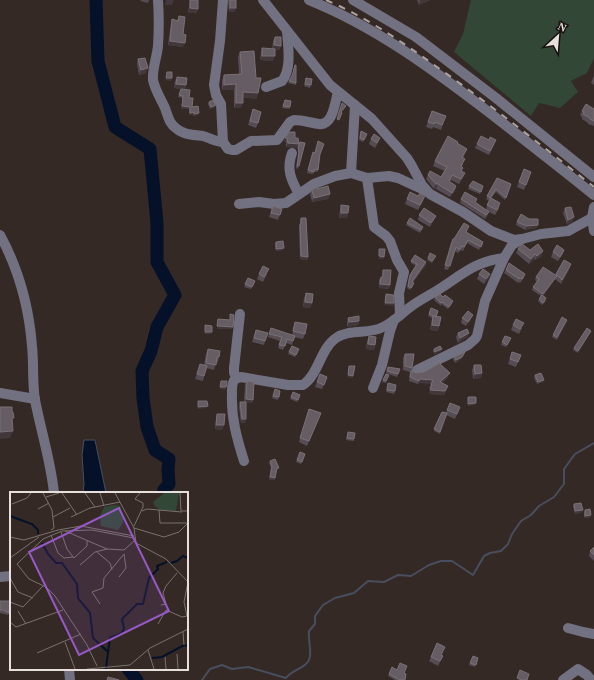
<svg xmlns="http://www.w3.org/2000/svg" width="594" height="680" font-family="Georgia,serif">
	<rect width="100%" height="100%" fill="#342924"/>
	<path fill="#324735" d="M471,0h123v58l-7,15 -16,8 7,11 -18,16 -21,-5 -8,13 -77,-64 9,-18z"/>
	<path fill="#051029" stroke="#484e5e" d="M84,440h11l11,53h-23l1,-9 -2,-29z"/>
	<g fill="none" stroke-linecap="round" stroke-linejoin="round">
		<path stroke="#484e5e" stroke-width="2" d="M202,680l8,-11 12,-4 10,4 16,-2 38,11c6,-9 23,-10 24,-22 1,-8 -2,-17 -1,-25l6,-7v-8l8,-11 12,-7 19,-5 14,-12 16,1 14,-7 13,1 18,-11 12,-4h11l21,14 11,-19 6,-3 11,-2 7,-7 4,-10 9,-13 10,-6 8,-9 15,-9 10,-13v-15l11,-15 19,-11"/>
		<g stroke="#051029" stroke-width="13">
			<path d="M96,0l2,61 17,66 35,22 7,74v39l18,33 -18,32 -6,24 -9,20 1,27 4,29 8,23 14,9 -1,11 1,14 -5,6 -1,3"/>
			<path d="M128,669l9,11"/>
		</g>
		<g stroke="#727181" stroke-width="10">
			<path d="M158,0c1,16 1,31 0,46 -1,11 -6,23 -5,34 2,10 8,19 12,28 3,8 4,16 12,21 7,6 17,6 26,7 7,2 13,6 20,6"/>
			<path d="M223,0l-3,41 -6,44 2,10 5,9 2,38 5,7 4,1h4l15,-9 26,-1 13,-18 4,-2c9,0 17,3 25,4 14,2 16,-22 19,-32"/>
			<path d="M263,0l67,85 42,34 35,39 5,8 10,19 8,9 33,18 28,19 23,9 8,-1 19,-5 27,-3 24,-13"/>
			<path d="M309,0c65,26 122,68 177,110 36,28 72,56 108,85"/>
			<path d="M353,0l63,37 80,61 98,79"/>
			<path d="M266,87l16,-6c10,-12 6,-35 5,-50"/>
			<path d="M292,153c-6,16 -1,27 7,41"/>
			<path d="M351,173l4,-68"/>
			<path d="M367,178l7,49 12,9 4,5 7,19 7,12 -5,21 1,22"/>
			<path d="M239,204l20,-2 15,2 12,-1 28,-19 21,-8 16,-3 16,5 22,-2 9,2 26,12"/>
			<path d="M594,207l-2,11 2,13"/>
			<path d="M0,235c18,33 29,73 32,111 2,18 0,36 3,54 6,31 16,62 19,93"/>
			<path d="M417,370l51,-25 7,-6 2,-3 8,-35 19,-43 8,-13 10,-6"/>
			<path d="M237,378l-3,-5v-5l6,-54"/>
			<path d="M373,388l9,-23 8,-34 4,-11"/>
			<path d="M0,393l35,6"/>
			<path d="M244,461c-7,-22 -13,-43 -12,-67 0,-5 -1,-10 3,-15l6,-2 47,8h15c16,-11 17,-36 33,-47 14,-10 33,-3 47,-11 11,-5 20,-15 30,-22 10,-7 21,-12 31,-19 21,-14 34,-25 60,-28"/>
			<path d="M0,577l11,-1"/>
			<path d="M568,628l15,4 11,2"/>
			<path d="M69,669l1,11"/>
			<path d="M563,680l15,-11 9,6 4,5"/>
		</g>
		<path stroke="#aba29e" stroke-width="2" stroke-dasharray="7 7" stroke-linecap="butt" d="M326,0c40,17 76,42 111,67 54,38 105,79 157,120"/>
	</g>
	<g fill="#564d54">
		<path d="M141,0h8l-1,3 -8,-2z"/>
		<path d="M190,0h8v9l-2,4h-8z"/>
		<path d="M228,0h8v8l-2,4h-5z"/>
		<path d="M417,0h13l-11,5z"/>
		<path d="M179,16l4,18v13l-15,-2 3,-22 1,-4 5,2z"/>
		<path d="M275,37l6,9 -2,4h-4l-2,11 -13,-1 1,-7 1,-5 10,1 1,-8z"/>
		<path d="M240,52l16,26 2,15 -2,6 -13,-2 -2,11h-7v-18h-12v-10l2,-5 15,-1 -1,-17z"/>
		<path d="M138,59l8,14 -7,2 -2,-11z"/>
		<path d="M594,75v10l-3,-2z"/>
		<path d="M292,76l4,7v2l-8,-2z"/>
		<path d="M177,77l9,8 -1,4 4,9 3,9 7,6 -1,2 -5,1v-1h-4v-6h-8l2,-11 -5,-1 3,-8 -7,-1 1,-7z"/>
		<path d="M306,78l5,7 -1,3 -6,-2z"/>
		<path d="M285,100l5,7 -1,2 -7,-1z"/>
		<path d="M209,102l6,5 -5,2 -2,-5z"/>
		<path d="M253,109l5,14 -2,5 -8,-3z"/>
		<path d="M594,109v17l-6,-2v-1l-6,-4v-2l-2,-2 2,-4z"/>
		<path d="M432,111l14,5 -5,14 -8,-3 -1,2 -6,-2z"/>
		<path d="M361,131l6,3 -4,8 -4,-2 1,-7z"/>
		<path d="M285,138h10l2,10 -11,-1v-5h-2z"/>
		<path d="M371,139l7,4 -3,5 -6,-4z"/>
		<path d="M318,141l2,13 -2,16 -1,2 -3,-1 -1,3 -6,-1 5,-19 3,-1z"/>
		<path d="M300,142l5,1 -7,26 -2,-1 2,-14v-4z"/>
		<path d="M457,143l10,6 -4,9v6l-1,3v4l1,7 -4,6 -8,-4 -2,2 7,4 -1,5 -5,6 -14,-8h-2l-8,-10 2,-4 13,2 4,-6 -12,-5 2,-5z"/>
		<path d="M477,144l17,1 -5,10 -14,-7z"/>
		<path d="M524,169l7,3 -7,18 -7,-3z"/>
		<path d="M497,178l14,6 -6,16 -9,-8 -7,9 -3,-2z"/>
		<path d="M469,186h14l-3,8 -12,-5z"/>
		<path d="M317,189l13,5 -2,5 -16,3 -2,-8 2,-4z"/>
		<path d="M407,199l16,2 -5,9 -13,-6z"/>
		<path d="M461,199h16l-2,4 11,7 1,-5 12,3 -4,7 -6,-3 -2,4 -2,3 -25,-16z"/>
		<path d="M341,205l7,8 -1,5h-8l1,-8z"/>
		<path d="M273,206l9,3 -4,11 -9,-3z"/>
		<path d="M565,208l7,14 -5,2 -4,-11z"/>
		<path d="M419,215l15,5 -4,7 -12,-7z"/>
		<path d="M301,218l7,39 -1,3 -7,-1 -1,-32 1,-3v-3z"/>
		<path d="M517,222l21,3 -2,3 -11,2 -9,-5z"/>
		<path d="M407,223l16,4 -3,6 -14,-8z"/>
		<path d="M468,230l-2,2 17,10 -4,8 -12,-7 -4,8 -2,-1 -3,3 -3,-2 -7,19 -4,-1 7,-27 3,-3z"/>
		<path d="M276,242l7,8 -7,1 -1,-7z"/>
		<path d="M518,249l12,1 12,6 -7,4 -1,-1 -5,5 -13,-11z"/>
		<path d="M564,250l-1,4 -5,7 -7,-4 2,-5z"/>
		<path d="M428,258h7l-3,5 -5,-3z"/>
		<path d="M564,260l6,8 -9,16 -6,-5 -12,17 3,5 -4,4 -4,-4 3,-5 -9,-6 1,-3 4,-5 -2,-2 1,-3 20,-2z"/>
		<path d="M411,261l15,4 -13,17 1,1 -1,3 -3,4 -3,-2 2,-11 7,-11 -5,-3z"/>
		<path d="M509,263l16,11 -1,4 -4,5 -1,-1 -1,1 -14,-10z"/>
		<path d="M383,270l6,19 -10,-1v-8l2,-3h1v-3z"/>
		<path d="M259,274h8l-4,8 -6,-3z"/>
		<path d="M479,274h11l-2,5 -4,5 -7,-5z"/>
		<path d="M248,278l7,3 -4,8 -7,-2z"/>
		<path d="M306,293l6,10 -2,5 -7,-1 1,-9z"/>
		<path d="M435,297l17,6 -4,6 -7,-5v2l-7,-6z"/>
		<path d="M431,308l5,9 3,9 -1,5 -8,-1 2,-12 -4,-2z"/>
		<path d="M348,318l11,3 -1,4 -11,2v-4z"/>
		<path d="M462,318l9,1 -5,7 -5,-3z"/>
		<path d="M567,320l-10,20 -5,-3 1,-2z"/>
		<path d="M295,322l10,12 -2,5 -9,-2 -2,8 -6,-2 -3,7 -5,-2 2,-7 -12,-4 3,-9 21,7z"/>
		<path d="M513,325l9,3 -3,6 -8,-4z"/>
		<path d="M256,330l9,11 -1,4 -12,-3z"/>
		<path d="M591,331l-13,22 -5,-3 1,-2z"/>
		<path d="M458,333h11l-2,4 -9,6 -2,-6z"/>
		<path d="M369,336l6,9 -1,5 -8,-1 1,-8z"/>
		<path d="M505,336l6,2 -5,9 -5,-2z"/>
		<path d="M292,346l7,3 -4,8 -7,-3z"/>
		<path d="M208,349l11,8 -1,5h-2l-2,8 -8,-2 -3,13 -8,-2 5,-15 4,1 2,-11z"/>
		<path d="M512,352l9,3 -5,12 -8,-3z"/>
		<path d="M405,354l7,14v3l5,2 7,-1 18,-7 6,12 -6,6 6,3 -4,9 -15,-1 2,-6h-2l2,-5h-12l-1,1 -9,-3 1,-9 -7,-2v-12z"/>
		<path d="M464,354l-3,5 -5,4 -3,-3 1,-3z"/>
		<path d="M474,365l8,8 -1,5 -8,1 -1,-9z"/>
		<path d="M388,367l12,2 -3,8 -11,-4z"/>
		<path d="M320,374l7,3 -5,12 -7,-2z"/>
		<path d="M386,374l3,1 -3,8 -4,-1z"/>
		<path d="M535,375l8,7 -6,2 -3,-6z"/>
		<path d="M247,381l6,19 -1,3h-6l-1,20h-4l-2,-16 1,-5h4l1,-18z"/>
		<path d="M388,383l7,8 -1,3 -8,-2z"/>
		<path d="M275,389l5,2 -2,9 -6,-2z"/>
		<path d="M293,392l7,3 -3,7 -7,-3z"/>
		<path d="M309,409l12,4 -14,33 -8,-4z"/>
		<path d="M447,410l11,2 -3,7 -9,-4 -6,19 -6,-3 8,-19 4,1z"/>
		<path d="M217,414l7,11 -2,5 -7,-1 1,-10z"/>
		<path d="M348,432l6,7v2l-8,-1z"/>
		<path d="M300,452l5,2 -4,10 -5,-2z"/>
		<path d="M270,461l8,9h-2l-1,10h-6l2,-12 -2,-5z"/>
		<path d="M574,504l8,8 -7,2 -2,-8z"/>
		<path d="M585,510l5,8h-6v-5z"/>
		<path d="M594,547v14l-5,-5 1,-5z"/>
		<path d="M0,601l9,12 -1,2 -8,-2z"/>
		<path d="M441,655v5l-3,6 -9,-5 2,-4z"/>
		<path d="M473,656l5,2 -3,9 -6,-2z"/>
		<path d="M397,670l8,10h-10l-7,-4 1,-2z"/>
	</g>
	<g fill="#42383b">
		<path d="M166,0h8l-2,5h-7z"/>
		<path d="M420,0h10l-11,5z"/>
		<path d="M190,8l8,1 -2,4h-8z"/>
		<path d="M230,8h6l-2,4h-5z"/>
		<path d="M170,41l15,2 -2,4 -15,-2z"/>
		<path d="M274,45l7,1 -2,4h-7z"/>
		<path d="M262,56h13l-2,5 -13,-1z"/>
		<path d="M148,68l-2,5 -7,2 2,-5z"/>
		<path d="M166,78h6l-1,3 -6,-1z"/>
		<path d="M176,84l10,1 -1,5 -11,-2z"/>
		<path d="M236,84l-2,6h-12l2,-5z"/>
		<path d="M243,92l15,1 -2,6 -15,-2z"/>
		<path d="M236,103h7l-2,5h-7z"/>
		<path d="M216,105l-1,2 -5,2 1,-2z"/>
		<path d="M182,106l8,1 -1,2h-8z"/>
		<path d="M194,112l-1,3h-4l1,-2z"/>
		<path d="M199,113l-1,2 -5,1 1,-2z"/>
		<path d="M285,138h2l-1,4h-2z"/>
		<path d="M380,138l-2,5 -3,5 2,-5z"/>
		<path d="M288,143l11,1 -2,4 -11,-1z"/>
		<path d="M465,173l-2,5 -4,6 2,-5z"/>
		<path d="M436,184h2l-2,5h-2z"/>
		<path d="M456,186l-1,5 -5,6 2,-4z"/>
		<path d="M330,194l-2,5 -16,3 2,-4z"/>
		<path d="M341,213h7l-1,5h-8z"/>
		<path d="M436,216l-2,4 -4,7 1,-4z"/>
		<path d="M574,217l-2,5 -5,2 1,-4z"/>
		<path d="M538,225l-2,3 -11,2 2,-4z"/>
		<path d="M284,248l-1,2 -7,1v-2z"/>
		<path d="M564,250l-1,4 -5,7 2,-4z"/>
		<path d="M543,251l-1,5 -7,4 2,-4z"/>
		<path d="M535,254l-1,5 -5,5 2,-5z"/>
		<path d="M301,256l7,1 -1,3 -7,-1z"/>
		<path d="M379,256l5,1 -1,2h-5z"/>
		<path d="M426,262v3l-14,19v-2z"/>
		<path d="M571,264l-1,4 -9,16 1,-4z"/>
		<path d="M490,274l-2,5 -4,5 2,-5z"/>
		<path d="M557,276l-2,3 -13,18 1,-3z"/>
		<path d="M380,284l10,1 -1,4 -10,-1z"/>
		<path d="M305,302l7,1 -2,5 -7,-1z"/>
		<path d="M385,303h9l-1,3 -9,-1z"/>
		<path d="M473,315l-2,4 -5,7 2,-4z"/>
		<path d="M359,321l-1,4 -11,2 2,-5z"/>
		<path d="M432,325l7,1 -1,5 -8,-1z"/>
		<path d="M217,326l16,1 -1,2h-15z"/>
		<path d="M591,331l-1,2 -12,20v-2z"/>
		<path d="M205,332h7l-1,2h-7z"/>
		<path d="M469,333l-2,4 -9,6 2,-5z"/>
		<path d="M368,344l7,1 -1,5 -8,-1z"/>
		<path d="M442,349l-1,2 -7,4v-3z"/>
		<path d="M465,352l-4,7 -5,4v-3z"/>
		<path d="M450,373l-2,4 -9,9 1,-4z"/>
		<path d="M482,373l-1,5 -8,1 2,-5z"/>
		<path d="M348,375l5,1 -1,2 -5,-1z"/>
		<path d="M420,379l13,1 -1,4 -14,-1z"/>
		<path d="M544,380l-1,2 -6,2 1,-2z"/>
		<path d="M448,386l-4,9 -15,-1 1,-4z"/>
		<path d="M220,387h6l-1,3 -5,-1z"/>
		<path d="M246,399l7,1 -1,3h-8z"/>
		<path d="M476,403l-1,2 -7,1v-2z"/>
		<path d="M208,406l-1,2 -10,1 1,-2z"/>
		<path d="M242,419h4l-1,4h-4z"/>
		<path d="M216,425h8l-2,5 -7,-1z"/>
		<path d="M13,431l-3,7 -10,1v-7z"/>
		<path d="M270,477l5,1v2h-6z"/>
		<path d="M583,510l-1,2 -7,2v-3z"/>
		<path d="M591,515l-1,3h-6l1,-2z"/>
	</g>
	<g fill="#655d63" stroke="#7a7176">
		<path d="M190,0h8v9l-8,-1z"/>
		<rect x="230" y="0" width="6" height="8"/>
		<path d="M179,16l6,1 -2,17 3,1 -1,8 -15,-2 2,-22 6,2z"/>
		<path d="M275,37h6v9l-7,-1z"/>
		<path d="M262,48l13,1v7h-13z"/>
		<path d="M254,51l2,27h5l-3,15 -15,-1v11h-7v-19l-12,1v-10l18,-1 -2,-22z"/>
		<path d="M145,58l3,10 -7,2 -3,-11z"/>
		<path d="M295,65h1v18l-7,-2 3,-5z"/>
		<path d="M167,72h5v6h-6z"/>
		<path d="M177,77l10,1 -1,7 -10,-1z"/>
		<path d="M306,78l6,1 -1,6 -6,-1z"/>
		<path d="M181,89l9,1 -1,8h4l-1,9 6,-1 1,7 -5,1v-2l-4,1v-6l-8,-1 1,-10 -4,-1z"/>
		<path d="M213,100l3,5 -5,2 -2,-5z"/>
		<path d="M285,100l6,1 -1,6 -7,-1z"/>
		<path d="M342,103l4,3 -5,6 1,1 -3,7 -2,-1z"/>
		<path d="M586,104l8,5v12l-4,-2v-1l-7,-4 1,-2 -2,-1z"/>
		<path d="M253,109l8,3 -3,11 -8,-2z"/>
		<path d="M432,111l14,5 -4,9 -7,-3 -1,2 -6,-2z"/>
		<path d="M361,131l6,3 -3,6 -4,-2z"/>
		<path d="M289,132h6v6h3l1,6 -11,-1 -1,-5h-2z"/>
		<path d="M374,134l6,4 -3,5 -6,-4z"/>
		<path d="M448,136l10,6 -1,1 10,6 -5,8 3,2 -4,7 2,2 -2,3 4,2 -4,6 -9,-4 -3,6 7,5 -4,7 -14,-9h-2l-8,-9 2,-4 11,6 6,-10 -12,-6z"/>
		<path d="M481,136l8,4 1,-3 6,3 -6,11 -13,-7z"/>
		<path d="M318,141l6,3 -4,10 -2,16 -3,-1 -1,3 -6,-2 5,-18 2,1z"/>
		<path d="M300,142l5,1 -6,23h-2l2,-14 -1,-4z"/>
		<path d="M524,169l7,3 -5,13 -7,-3z"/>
		<path d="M497,178l14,6 -5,14 -10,-9 -6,9 -3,-2z"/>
		<path d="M473,181l10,5 -2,6 -12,-6z"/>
		<path d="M328,186l2,8 -16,4 -2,-8 5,-3v2z"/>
		<path d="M410,192l8,4 2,-3 5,3 -5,9 -13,-6z"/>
		<path d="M465,192l12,7 -2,3 14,10 -3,3 -25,-16z"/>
		<path d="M491,198l9,5 -3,7 -10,-5z"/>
		<path d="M341,205l8,1 -1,7h-7z"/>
		<path d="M273,206l9,3 -2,6 -9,-2z"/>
		<path d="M571,207l3,10 -6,3 -3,-12z"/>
		<path d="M424,208l12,8 -5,7 -12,-8z"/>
		<path d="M521,214l8,5h9v6l-11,1 -10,-4z"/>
		<path d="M301,218h5l2,39 -7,-1 -1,-32h1z"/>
		<path d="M410,218l13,9 -2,3 -14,-7z"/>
		<path d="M464,223l5,3 -3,6 17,10 -2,5 -13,-7 -4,7 -2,-1 -3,4 -3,-3 -6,19 -5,-1 8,-26h1z"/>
		<path d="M283,241l1,7 -8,1v-7z"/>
		<path d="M522,244l8,6 8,-6 5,7 -6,5 -2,-2 -4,5 -13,-10z"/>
		<path d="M557,245l7,5 -4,7 -7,-5z"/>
		<path d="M379,249h6l-1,8 -5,-1z"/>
		<path d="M430,253l6,3 -4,5 -4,-3z"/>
		<path d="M415,255l11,7 -14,20 2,1 -3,5 -3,-2 2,-11 7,-11 -6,-3z"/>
		<path d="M564,260l7,4 -9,16 -6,-6z"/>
		<path d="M509,263l16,11 -3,5 -2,-1 -1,1 -13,-9z"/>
		<path d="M263,266l6,3 -5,8 -5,-3z"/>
		<path d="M543,267l14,9 -14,18 -10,-7 6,-8 -3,-2z"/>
		<path d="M483,269l7,5 -4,5 -7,-5z"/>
		<path d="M383,270h8l-1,15 -10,-1 1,-7h2z"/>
		<path d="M248,278l7,3 -3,6 -7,-3z"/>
		<path d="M306,293l7,1 -1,9 -7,-1z"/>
		<path d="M386,294l8,1v8h-9z"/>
		<path d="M440,294l3,3 2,-2 8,6 -4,6 -7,-5 -1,1 -6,-6z"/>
		<path d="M542,295l4,3 -3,5 -4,-4z"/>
		<path d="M431,308l7,3 -2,6 -7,-3z"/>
		<path d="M468,311l5,4 -5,7 -6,-4z"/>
		<path d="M230,314l4,1 -1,12 -16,-1 1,-7 12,1z"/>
		<path d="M359,316v5l-10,1 -1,-4z"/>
		<path d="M433,316l8,1 -2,9 -7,-1z"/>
		<path d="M562,317l5,3 -10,17 -4,-2z"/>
		<path d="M516,319l8,4 -4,6 -7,-4z"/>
		<path d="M295,322l12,2 -2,10 -12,-3z"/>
		<path d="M205,325l7,1v6h-7z"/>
		<path d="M271,328l24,8 -2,5 -6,-2 -2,7 -6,-1 3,-8 -13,-3z"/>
		<path d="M587,328l4,3 -13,20 -4,-3z"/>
		<path d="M467,329l2,4 -9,5 -2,-5z"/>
		<path d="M256,330l12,3 -3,8 -11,-3z"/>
		<path d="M369,336l7,1 -1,8 -7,-1z"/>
		<path d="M505,336l6,2 -4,7 -5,-3z"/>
		<path d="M292,346l7,3 -3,6 -7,-3z"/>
		<path d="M440,346l2,3 -8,3v-3z"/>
		<path d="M208,349l12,2 -1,6h-2l-1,8 -10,-2z"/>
		<path d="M465,352l-3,5 -6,3 -2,-3z"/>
		<path d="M512,352l9,3 -3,7 -8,-3z"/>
		<path d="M405,354h9l-2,14 -7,-2z"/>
		<path d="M443,361l-3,3 10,9 -10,9 8,4 -3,5 -15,-1 2,-5 -1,-1 2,-4 -13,-1 -1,2 -9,-4 1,-6 6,2 7,-1z"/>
		<path d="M200,364l7,2 -3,10 -7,-2z"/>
		<path d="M474,365h7l1,8 -7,1z"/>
		<path d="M349,366h6l-2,10 -5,-1z"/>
		<path d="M388,367l12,2 -2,5 -11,-3z"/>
		<path d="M541,373l3,7 -6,2 -3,-7z"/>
		<path d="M320,374l7,3 -3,8 -7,-3z"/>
		<path d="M386,374l3,1 -3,6 -3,-1z"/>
		<path d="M221,381h6l-1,6h-6z"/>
		<path d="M247,381l7,1 -1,18 -7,-1z"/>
		<path d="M388,383l8,2 -1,6 -8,-1z"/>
		<path d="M275,389l5,2 -1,6 -6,-1z"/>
		<path d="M293,392l7,3 -2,5 -7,-3z"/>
		<path d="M468,397h8v6l-8,1z"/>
		<path d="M198,401h9l1,5 -10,1z"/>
		<path d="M240,402h6v17h-4z"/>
		<path d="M450,403l10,4 -3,7 -10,-4z"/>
		<path d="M0,407h12v5h1l1,6h-2l1,13 -13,1z"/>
		<path d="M309,409l12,4 -12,28 -9,-3z"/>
		<path d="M442,412l5,1 -7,19 -6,-3z"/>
		<path d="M217,414h8l-1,11h-8z"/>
		<path d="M348,432l7,1 -1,6 -7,-1z"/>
		<path d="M300,452l5,2 -3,8 -5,-2z"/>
		<path d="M275,459l4,9h-2l-2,10 -5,-1 2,-11 -2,-5z"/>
		<path d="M581,503l2,7 -8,1 -1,-7z"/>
		<path d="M590,509l1,6 -6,1v-6z"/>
		<path d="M594,547v8l-4,-4z"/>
		<path d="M0,601h10l-1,12 -6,-3h-3z"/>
		<path d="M437,643l8,4 -4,8 2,1 -3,5 -9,-4z"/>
		<path d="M473,656l5,2 -2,7 -6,-2z"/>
		<path d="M400,663l7,3 -3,7 2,1 -1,6h-5l-11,-6 3,-7 5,3z"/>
		<path d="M520,670l9,4 -2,6h-6l-4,-2z"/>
		<path d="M108,677l11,3h-12z"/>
	</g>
	<g transform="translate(10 492)">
		<rect width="178" height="178" fill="#342924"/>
		<path d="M154,1h15l-3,18 -16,-1 -6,-5 -1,-3zM103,13l7,1 3,9v8l-5,7 -17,-4 -1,-10 4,-9z" fill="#324735"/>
		<path fill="none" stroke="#051029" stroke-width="2" d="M0,24l22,8 6,6v4M32,51l6,11 8,9h6l15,21 1,14 12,15 3,25 15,14 -2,17M161,71l6,-2 6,-5 5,2M98,160l2,-14 12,-5 2,-5 -2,-9 15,-15h6l6,-26 9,-9 -1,-3 10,-4M142,166l10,-1 22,-12 4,1"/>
		<path fill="none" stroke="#7b726d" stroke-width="1" d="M33,1l9,17 2,18 -3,2M52,1l15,22M75,1l10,14M90,1l4,13M105,1l19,35 2,15 30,16 22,23M170,1l1,18h7M36,5l13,-4M2,12l15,-6 4,-5M28,17l11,-6M149,18l1,13h27M132,19l5,-2 35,3M43,25l17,-9M61,25l19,-9 30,-6M124,34l9,-19v-4l-8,-4 5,-6M124,36l30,9 15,-5 9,-9M55,39l42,18 17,1 10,-9M51,40l6,17 7,9 13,-12v-5M41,43l7,18 6,5 9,-1M0,45l14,3 34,-10 23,-4 53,10M87,60l13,11 2,7M0,66l29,-21M70,73l15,-13 12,-3M109,85l7,-9 -2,-14M0,86l8,14 15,6M0,110l13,5 20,-21M90,112l-8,-12 11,-4 1,-10 20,-24M151,113l5,-1 -3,-11 3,-7 11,-13M8,119l8,13M0,130l6,5 47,-17M148,132l8,-14 16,7 5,-1 -3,-14 4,-20M173,140l1,13M55,150l10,27M138,158l6,19M27,161l44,-19M167,162l1,15M155,165l1,12M87,174l-10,-21 -32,-49 -9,-9 -17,-8 -12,-15 26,-25 19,-8 30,-1 42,8M77,177l43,-4 20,-17 38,-19"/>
		<path fill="#9659c6" fill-opacity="0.15" stroke="#9659c6" stroke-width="2" d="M109,16l50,103 -90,44 -50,-103z"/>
		<rect width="178" height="178" fill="none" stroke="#e6dfdb" stroke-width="2"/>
	</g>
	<g transform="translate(558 36) rotate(26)" stroke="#181311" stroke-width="3" paint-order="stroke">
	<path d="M0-3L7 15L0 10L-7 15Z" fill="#e6dfdb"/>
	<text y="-6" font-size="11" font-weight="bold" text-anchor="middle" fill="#e6dfdb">N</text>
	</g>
</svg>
